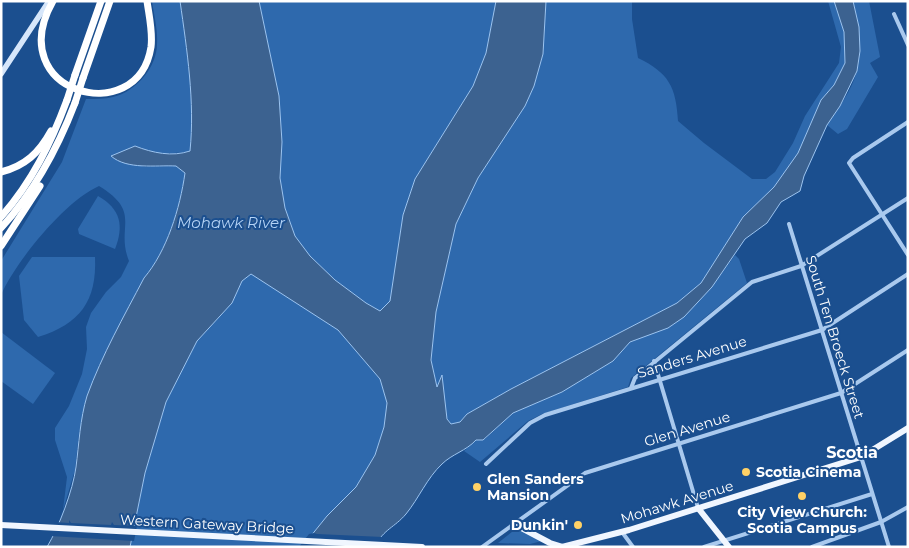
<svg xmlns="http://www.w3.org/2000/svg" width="909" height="548" font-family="Montserrat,sans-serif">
	<rect width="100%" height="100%" fill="#1b4f8f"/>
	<g fill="#2e69ad">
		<path d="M152,1h28c7,49 15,101 10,151l-34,2 -21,-8 -23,10 32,11 32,-1 9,7c-5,35 -18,78 -41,105l-36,71 -21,47 -8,38 -4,36 -12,40 4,-33 -12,-37v-12l14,-22 13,-32 5,-25 -1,-22 5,-14 15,-21 15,-15 8,-16c-14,-35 14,-48 -30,-75 -34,15 -83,75 -98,109v-34l61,-99 24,-63c9,0 19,0 27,-2 23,-5 44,-30 44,-53 1,-14 -3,-29 -5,-43z"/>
		<path d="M259,1h237l-10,52 -13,33 -58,93 -12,36 -13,86 -10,10 -14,-8 -31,-23 -25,-24 -15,-20 -10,-28 -5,-30 2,-36 -3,-46z"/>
		<path d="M546,1h86v18l6,39c31,15 38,29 40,63l26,22 48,36h14l9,-7 18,-29 12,-27 34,-53 2,-16 -13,-46h6l10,31 1,31 -11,22 -13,15 -23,53 -24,34 -31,30 -42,66 -24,20 -166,86 -44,25 -7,8 -9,2c-9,-10 -6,-33 -10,-47l-4,11 -6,-28 5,-48 20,-88 22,-46 47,-72 9,-20 9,-32z"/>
		<path d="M853,1h16l11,56 -10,6 8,14 -31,52 -9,5 -11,-9c11,-16 25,-35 30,-54 6,-20 1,-50 -4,-70z"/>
		<path d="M98,196c23,13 26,30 17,53l-36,-15 -1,-5z"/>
		<path d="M735,255l4,4 8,24 -116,95 -3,9 -86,27 -14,7 -48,41 -16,-11 12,-11 9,-1 28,-26 49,-21 51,-31 17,-19 44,-18 38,-37z"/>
		<path d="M32,257h63c2,44 -15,67 -57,80l-14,-17 -5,-44z"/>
		<path d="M251,273l87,57 42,49 7,24 -3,24 -9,28 -19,32 -29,29 -25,31h-172l15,-74 21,-71 31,-61 35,-38 10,-22z"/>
		<path d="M1,332l54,41 -22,31 -32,-23z"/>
		<path d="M517,528l25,13 -12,3 -32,-1z"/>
	</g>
	<path fill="#3c6290" stroke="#9cc4f0" d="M180,1h79l20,95 3,46 -2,36 5,30 10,28 15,20 25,24 31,23 14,8 10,-10 13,-86 12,-36 58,-93 13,-33 10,-52h50l-3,53 -9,32 -9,20 -47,72 -22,46 -20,88 -5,48 6,27 5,-12 5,44 4,5 9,-2 7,-8 44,-25 166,-86 24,-20 42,-66 31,-30 24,-34 23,-53 13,-15 11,-22 -1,-31 -10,-31h19l6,26 1,24 -3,20 -17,35 -13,19 -23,51 -4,15 -19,11 -14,21 -22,16 -33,48 -28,30 -16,11 -38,14 -17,19 -51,31 -49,21 -30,27h-7c-10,11 -24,14 -34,24 -15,14 -23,34 -36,50 -12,14 -21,14 -32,33h-72l25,-31 29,-29 19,-32 9,-28 3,-24 -7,-24 -42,-49 -87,-56 -9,7 -10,22 -35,38 -31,61 -21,71 -15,74h-83c12,-20 26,-57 29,-80 3,-23 4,-48 11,-71 15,-41 37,-80 57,-118 23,-27 36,-70 41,-105l-9,-7c-20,-1 -49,4 -65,-10l24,-10c18,7 37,11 55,5 5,-49 -3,-101 -10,-150z"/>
	<g fill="#1b4f8f">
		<path d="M69,520l2,3 40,2 1,-3 2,3 23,1 -3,15 -84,-5 5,-14 14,1z"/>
		<path d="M314,533l3,1 66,3 -6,10h-78l10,-13z"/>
	</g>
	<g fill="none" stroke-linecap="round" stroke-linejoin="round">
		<g stroke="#a9c9ee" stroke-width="4">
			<path d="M894,14l14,31"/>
			<path d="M908,122l-55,36 -4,5 59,92"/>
			<path d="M789,224l100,323"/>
			<path d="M654,361l44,147"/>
			<path d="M631,388l4,-10 117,-96 49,-16 107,-68"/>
			<path d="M486,464l44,-41 15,-8 277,-85 86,-56"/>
			<path d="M622,532l11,15"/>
			<path d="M482,547l103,-74 256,-80 67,-43"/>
			<path d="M704,547l168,-53"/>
			<path d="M812,547l69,-25 27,-15"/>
		</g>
		<path stroke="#d6e6fa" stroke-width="5.5" d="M1,74l48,-73"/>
		<g stroke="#f0f6ff" stroke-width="6">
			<path d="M698,508l31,39"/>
			<path d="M514,524l36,19 13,4"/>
			<path d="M1,525l421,22"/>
			<path d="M562,547l67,-17 232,-73 47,-29"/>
		</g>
		<g stroke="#fff" stroke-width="7">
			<path d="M53,1c-52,92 85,129 98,46 2,-15 -2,-31 -4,-46"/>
			<path d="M75,75l26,-74"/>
			<path d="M83,78l27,-77"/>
			<path d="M1,172c24,-6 38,-19 50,-41"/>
			<path d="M1,217c31,-35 50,-74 66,-117"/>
			<path d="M1,228c34,-37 56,-78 74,-125"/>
			<path d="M1,246l39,-60"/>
		</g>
		<g stroke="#fff" stroke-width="7">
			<path d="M67,100l8,-25"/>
			<path d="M75,103l8,-25"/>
		</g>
	</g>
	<g fill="#ffd166" stroke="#1b4f8f" stroke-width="2">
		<circle cx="746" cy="472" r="5"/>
		<circle cx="477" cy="487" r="5"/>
		<circle cx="802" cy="496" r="5"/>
		<circle cx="578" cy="525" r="5"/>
	</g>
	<g text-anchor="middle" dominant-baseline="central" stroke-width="4" stroke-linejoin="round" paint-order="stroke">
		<g font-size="14" fill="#fff" stroke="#1b4f8f">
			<text transform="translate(835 337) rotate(73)">South Ten Broeck Street</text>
			<text transform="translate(692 357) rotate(-17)">Sanders Avenue</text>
			<text transform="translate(687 429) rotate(-17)">Glen Avenue</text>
			<text transform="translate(677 502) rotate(-17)">Mohawk Avenue</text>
			<text transform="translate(207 524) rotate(3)">Western Gateway Bridge</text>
		</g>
		<g font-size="14" font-weight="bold" fill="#fff" stroke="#1b4f8f" text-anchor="start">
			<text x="756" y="472">Scotia Cinema</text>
			<text x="487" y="479">Glen Sanders<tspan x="487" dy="16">Mansion</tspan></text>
			<text x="802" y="512" text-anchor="middle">City View Church:<tspan x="802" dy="16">Scotia Campus</tspan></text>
			<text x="568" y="525" text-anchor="end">Dunkin'</text>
		</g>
		<g font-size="15" font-style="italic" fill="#b5d3f5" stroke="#1b4f8f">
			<text x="231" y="222">Mohawk River</text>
		</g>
		<g font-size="16" font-weight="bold" fill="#fff" stroke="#1b4f8f">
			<text x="852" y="452">Scotia</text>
		</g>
	</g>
	<rect width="909" height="548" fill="none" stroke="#ffffff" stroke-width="5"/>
</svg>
